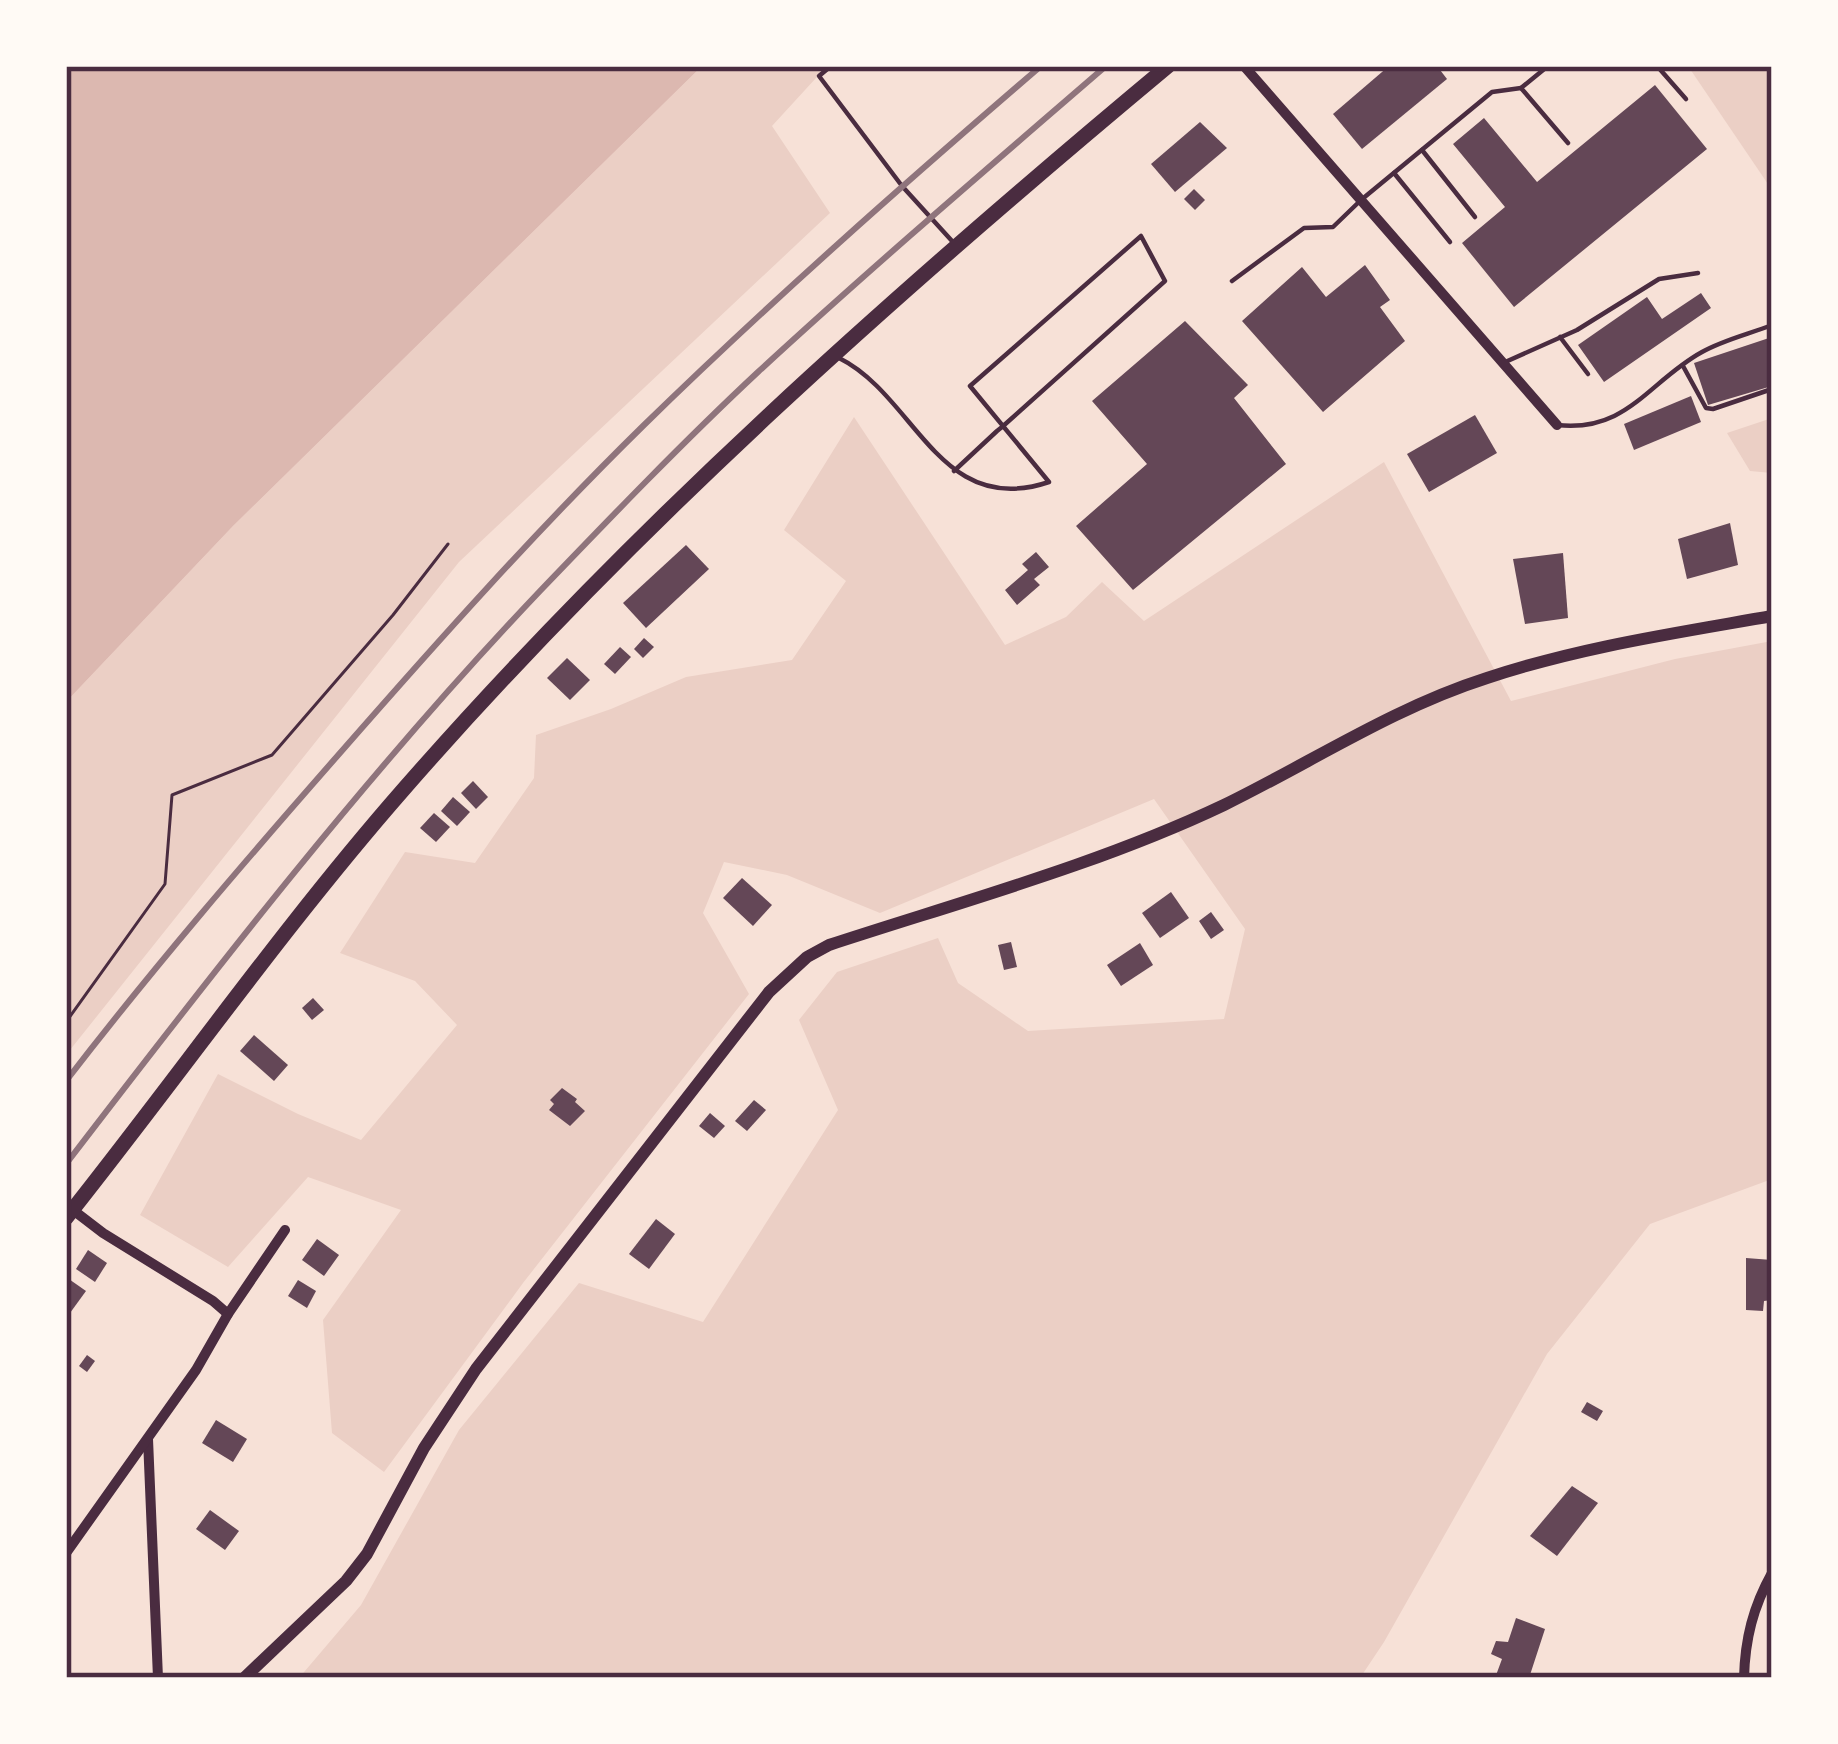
<svg xmlns="http://www.w3.org/2000/svg" width="1838" height="1744" font-family="Arial,sans-serif">
	<rect width="100%" height="100%" fill="#f7e1d7"/>
	<g fill="#ebcfc5">
		<path d="M702,66h125l-55,60 58,87 -371,349 -393,493v-353l167,-176z"/>
		<path d="M1688,66h84v124z"/>
		<path d="M854,417l151,228 61,-28 36,-35 42,39 240,-159 127,239 164,-42 97,-18v538l-122,45 -103,130 -163,288 -24,36h-1061l62,-73 98,-175 120,-147 124,39 135,-212 -39,-90 38,-48 101,-34 20,45 70,48 196,-12 21,-90 -91,-130 -274,114 -93,-38 -63,-13 -21,51 46,81 -226,289 -139,189 -52,-39 -9,-113 78,-110 -93,-33 -80,90 -88,-52 78,-141 80,40 63,26 96,-115 -42,-44 -75,-28 65,-101 70,11 59,-85 2,-43 75,-26 75,-32 106,-17 54,-79 -62,-51z"/>
		<path d="M1772,418v55l-22,-2 -23,-38z"/>
	</g>
	<path fill="#dcb8b0" d="M66,66h636l-469,460 -167,176z"/>
	<g fill="#644757">
		<path d="M1389,66h48l10,13 -85,70 -29,-35z"/>
		<path d="M1655,85l52,64 -193,158 -52,-64 43,-36 -52,-63 31,-26 53,64z"/>
		<path d="M1200,122l27,26 -52,44 -24,-28z"/>
		<path d="M1194,189l11,11 -10,10 -11,-11z"/>
		<path d="M1365,265l25,35 -10,7 25,34 -82,71 -81,-91 60,-54 24,30z"/>
		<path d="M1701,293l10,15 -107,74 -26,-37 69,-48 15,22z"/>
		<path d="M1185,321l63,64 -14,13 52,66 -153,126 -57,-64 71,-62 -55,-63z"/>
		<path d="M1772,337v49l-64,19 -14,-42z"/>
		<path d="M1691,396l10,26 -67,28 -10,-26z"/>
		<path d="M1475,415l22,38 -68,39 -22,-38z"/>
		<path d="M1730,523l8,42 -51,14 -9,-40z"/>
		<path d="M686,545l23,24 -63,59 -23,-25z"/>
		<path d="M1036,552l13,15 -15,12 6,6 -23,20 -12,-15 23,-20 -6,-6z"/>
		<path d="M1563,553l5,65 -43,6 -12,-65z"/>
		<path d="M644,638l10,9 -11,11 -9,-9z"/>
		<path d="M620,647l11,10 -16,17 -11,-10z"/>
		<path d="M567,658l23,22 -20,20 -23,-22z"/>
		<path d="M473,781l15,16 -12,12 -15,-16z"/>
		<path d="M453,797l17,15 -13,14 -16,-15z"/>
		<path d="M434,813l16,14 -14,15 -16,-14z"/>
		<path d="M742,878l30,27 -19,21 -30,-28z"/>
		<path d="M1171,892l18,26 -29,20 -18,-25z"/>
		<path d="M1211,912l13,18 -13,9 -12,-18z"/>
		<path d="M1011,942l6,25 -13,3 -6,-25z"/>
		<path d="M1140,943l13,22 -32,21 -14,-21z"/>
		<path d="M313,998l11,12 -12,10 -10,-12z"/>
		<path d="M254,1035l34,30 -14,16 -34,-30z"/>
		<path d="M562,1088l15,11 -2,3 10,9 -15,15 -21,-16 5,-6 -4,-4z"/>
		<path d="M754,1100l12,10 -19,21 -12,-10z"/>
		<path d="M710,1113l15,13 -11,12 -15,-12z"/>
		<path d="M656,1219l19,15 -26,35 -20,-15z"/>
		<path d="M317,1239l22,16 -15,21 -22,-16z"/>
		<path d="M88,1250l19,13 -12,19 -19,-13z"/>
		<path d="M1746,1258l26,2v40l-8,1 -1,10 -17,-1z"/>
		<path d="M66,1277l20,14 -16,22 -4,-3z"/>
		<path d="M298,1280l18,11 -9,17 -19,-12z"/>
		<path d="M87,1355l8,6 -8,11 -8,-6z"/>
		<path d="M1587,1402l16,9 -6,10 -16,-9z"/>
		<path d="M216,1420l31,19 -14,23 -31,-19z"/>
		<path d="M1572,1486l26,17 -41,53 -27,-20z"/>
		<path d="M210,1510l29,21 -14,19 -29,-21z"/>
		<path d="M1516,1618l29,11 -16,49h-34l7,-19 -11,-5 5,-13 12,1z"/>
	</g>
	<g fill="none" stroke-linecap="round" stroke-linejoin="round">
		<path stroke="#4a2c40" stroke-width="3" d="M66,1022l99,-138 7,-89 100,-40 121,-140 55,-71"/>
		<g stroke="#4a2c40" stroke-width="4.5">
			<path d="M831,66l-12,10 83,110 50,55"/>
			<path d="M1657,66l29,33"/>
			<path d="M1521,88l27,-22"/>
			<path d="M1422,150l53,67"/>
			<path d="M1394,173l56,69"/>
			<path d="M1232,281l72,-53 29,-1 28,-27 131,-108 29,-4 47,55"/>
			<path d="M1560,337l28,37"/>
			<path d="M839,358c77,38 100,161 210,124l-79,-96 171,-150 24,45 -163,146 -5,4 -43,40"/>
			<path d="M1503,363l74,-33 82,-51 39,-6"/>
			<path d="M1683,366l23,42 7,1 59,-20"/>
			<path d="M1557,425c70,8 92,-44 145,-73 21,-12 47,-18 70,-27"/>
		</g>
		<g stroke="#4a2c40" stroke-width="10">
			<path d="M1244,66l313,359"/>
			<path d="M73,1210l30,23 110,68 15,13"/>
			<path d="M148,1439l10,239"/>
			<path d="M66,1553l130,-183 32,-56 57,-84"/>
			<path d="M1744,1678c1,-39 9,-71 28,-105"/>
		</g>
		<path stroke="#4a2c40" stroke-width="12" d="M244,1678l102,-97 21,-27 57,-106 52,-79 293,-377 38,-35 22,-12c131,-43 271,-81 395,-140 88,-43 169,-97 263,-127 93,-31 189,-45 285,-62"/>
		<path stroke="#4a2c40" stroke-width="15" d="M66,1218c113,-142 218,-292 337,-428 232,-266 495,-499 765,-724"/>
		<g stroke="#8f747c" stroke-width="6">
			<path d="M66,1081c87,-113 180,-221 274,-328 98,-112 197,-223 303,-327 128,-125 262,-243 398,-360"/>
			<path d="M66,1164c151,-197 303,-393 474,-573 71,-74 143,-149 218,-219 114,-105 231,-205 348,-306"/>
		</g>
	</g>
	<rect width="1838" height="1744" fill="none" stroke="#fffaf5" stroke-width="138"/>
	<rect x="69" y="69" width="1700" height="1606" fill="none" stroke="#4a2c40" stroke-width="4.5"/>
</svg>
